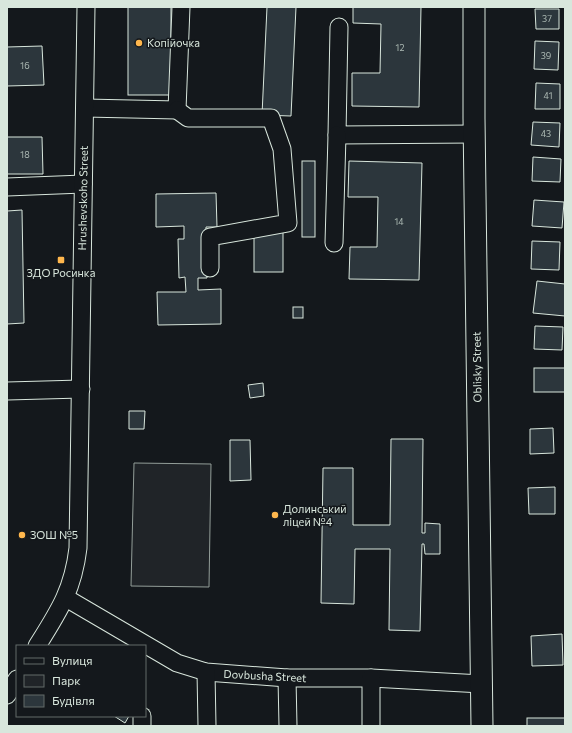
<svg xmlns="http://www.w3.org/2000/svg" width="572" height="733" viewBox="0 0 572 733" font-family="Commissioner,sans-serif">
<rect width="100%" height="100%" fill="#14181c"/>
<path fill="#202428" stroke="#939e99" d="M134 463 211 464 209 587 131 586Z"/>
<g fill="#2c363c" stroke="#d8e6dc">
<rect x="128" y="7" width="43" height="88"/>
<path d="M267 7H296L291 116 262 115Z"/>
<path d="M353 7H421L419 107 352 106V73H380L381 24 353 23Z"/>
<path d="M535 9H559V29H536Z"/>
<path d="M535 41 559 42 558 70 534 69Z"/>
<path d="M42 46 44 85 7 86V47Z"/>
<path d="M536 83 560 84V109H535Z"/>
<path d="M533 122 560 123 559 147 531 145Z"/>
<path d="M7 137H42L43 174H7Z"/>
<path d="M533 157 561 159 560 182 532 181Z"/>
<rect x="302" y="161" width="13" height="76"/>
<path d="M349 161 422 163 419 280 349 279 350 247H377L378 197H348Z"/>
<path d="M216 193 217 227H206L207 278H198V290L221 289V324L158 325 157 292H186L185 277 179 278 178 239H184V226L156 227V194Z"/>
<path d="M534 200 564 202 562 228 532 226Z"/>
<path d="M22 210 24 323 7 324V211Z"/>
<rect x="254" y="232" width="29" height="40"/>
<path d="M532 241 560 242 559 270 531 269Z"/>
<path d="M537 281 565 284V316L533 313Z"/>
<rect x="293" y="307" width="10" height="11"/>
<path d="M535 326 563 327 562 350 534 349Z"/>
<rect x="534" y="368" width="31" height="24"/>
<path d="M263 383 264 396 250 398 248 385Z"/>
<path d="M129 411H145L144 429H129Z"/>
<path d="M553 428 554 453 530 454V429Z"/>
<path d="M391 439H423L422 533H425V523L440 524V554H425L424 544H422L420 631 389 630 390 549H355L354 604 321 603 323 468H353V525H390Z"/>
<path d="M230 440H250L251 480 230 481Z"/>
<path d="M555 487V514H529L528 488Z"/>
<path d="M562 634 563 665 532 666 531 636Z"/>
<path d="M114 716H129L125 723Z"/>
<rect x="527" y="718" width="38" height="8"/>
</g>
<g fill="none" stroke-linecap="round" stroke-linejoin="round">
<defs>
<g id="minor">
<path d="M339 27 337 135 474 134"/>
<path d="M85 108 177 110 181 7"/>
<path d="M177 110 188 118H271L282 149 288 223 210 237V268"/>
<path d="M7 187 83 184"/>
<path d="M334 243 337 135"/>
<path d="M7 391 81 389"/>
<path d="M66 598 177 663 206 672 287 678H371L482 684"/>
<path d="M37 646C59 611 73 590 78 548L86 7"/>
<path d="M206 672 207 726"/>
<path d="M287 678 288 726"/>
<path d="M371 678V726"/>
<path d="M7 695 17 679"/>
<path d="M142 726V716"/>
</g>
<path id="major" d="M474 7V118L482 726"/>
</defs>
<use href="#minor" stroke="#d8e6dc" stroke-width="19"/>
<use href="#major" stroke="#d8e6dc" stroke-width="23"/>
<use href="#minor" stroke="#14181c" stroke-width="17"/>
<use href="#major" stroke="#14181c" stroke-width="21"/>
</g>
<g fill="#ffb74d" stroke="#14181c" stroke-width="1.5">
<circle cx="139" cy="43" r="4"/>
<rect x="57" y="256" width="8" height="8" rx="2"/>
<circle cx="275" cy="515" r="4"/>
<circle cx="22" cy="535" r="4"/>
</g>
<g text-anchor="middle" stroke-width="3" stroke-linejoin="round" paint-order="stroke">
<g font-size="9" fill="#adbab4">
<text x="547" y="22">37</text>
<text x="400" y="51">12</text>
<text x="546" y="59">39</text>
<text x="25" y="69">16</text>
<text x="548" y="99">41</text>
<text x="546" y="137">43</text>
<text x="25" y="158">18</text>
<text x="399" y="225">14</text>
</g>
<g font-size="11" fill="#d8e6dc" stroke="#14181c" text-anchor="start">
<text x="147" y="47">Копійочка</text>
<text x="61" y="277" text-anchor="middle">ЗДО Росинка</text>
<text x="283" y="513">Долинський<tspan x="283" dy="13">ліцей №4</tspan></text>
<text x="30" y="539">ЗОШ №5</text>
</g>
<g font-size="11" fill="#d8e6dc" stroke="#14181c">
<text transform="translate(83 198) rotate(-89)" y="4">Hrushevskoho Street</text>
<text transform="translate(477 367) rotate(-91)" y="4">Oblisky Street</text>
<text transform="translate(265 676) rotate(3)" y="4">Dovbusha Street</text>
</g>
</g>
<rect width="572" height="733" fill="none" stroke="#d8e6dc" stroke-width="16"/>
<rect x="16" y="645" width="130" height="72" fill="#14181c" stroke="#626a69"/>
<rect x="24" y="658" width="20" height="6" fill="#14181c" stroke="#626a69"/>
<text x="52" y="665" font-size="12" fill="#d8e6dc">Вулиця</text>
<rect x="24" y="675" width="20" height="12" fill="#202428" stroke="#626a69"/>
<text x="52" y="685" font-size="12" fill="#d8e6dc">Парк</text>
<rect x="24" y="695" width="20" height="12" fill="#2c363c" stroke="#626a69"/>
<text x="52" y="705" font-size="12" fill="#d8e6dc">Будівля</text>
</svg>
